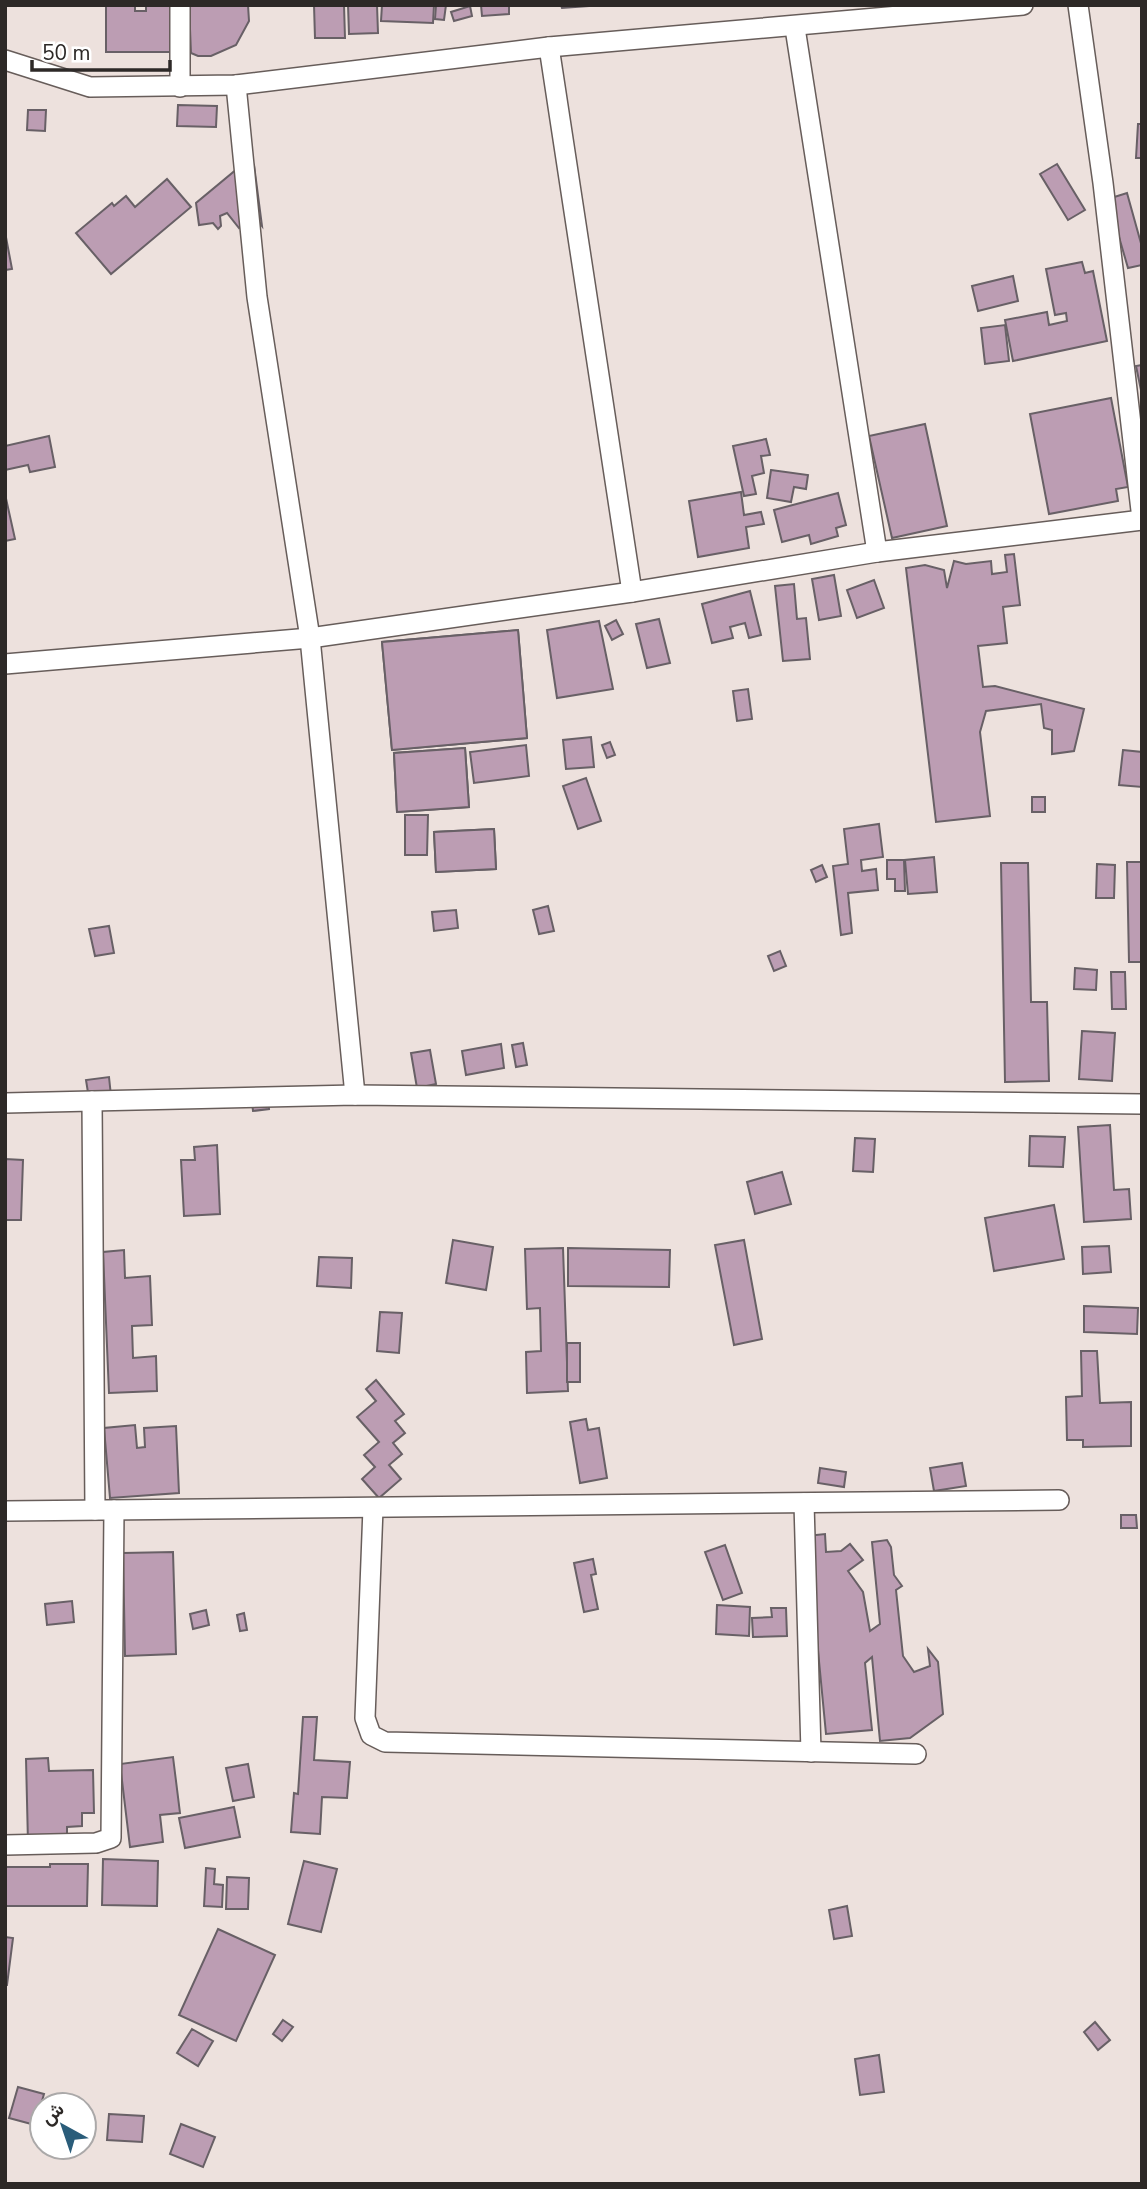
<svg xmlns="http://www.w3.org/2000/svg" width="1147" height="2189" viewBox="0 0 1147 2189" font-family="'Nunito Sans',Vazirmatn,sans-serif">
<rect width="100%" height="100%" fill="#ede1dd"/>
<g fill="#bc9db3" stroke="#686066" stroke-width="2">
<path d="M106 5H135V11H146V5H172V52H106Z"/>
<path d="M189 5H248L249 21 236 45 211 56H198L191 53Z"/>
<path d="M314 5H344L345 38H315Z"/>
<path d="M348 5H377L378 33 349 34Z"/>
<path d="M382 5H434L433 23 381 21Z"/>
<path d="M436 5H446L444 20 435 19Z"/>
<path d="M481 5H509V14L482 16Z"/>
<path d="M561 5H603L562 8Z"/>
<path d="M470 6 472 16 454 21 451 12Z"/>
<path d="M178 105 217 106 216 127 177 126Z"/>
<path d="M28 110H46L45 131 27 130Z"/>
<path d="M1138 124H1142V158H1136Z"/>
<path d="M249 159 254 165 262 226 254 216 239 228 227 213 220 216 221 226 218 229 213 223 199 225 196 203Z"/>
<path d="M1057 164 1085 210 1068 220 1040 174Z"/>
<path d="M167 179 191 207 111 274 76 233 112 203 114 206 126 196 135 207Z"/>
<path d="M1127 193 1142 247V265L1128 268 1108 199Z"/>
<path d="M5 232 12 269 5 270Z"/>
<path d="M1082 262 1085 273 1093 271 1107 341 1013 361 1005 320 1047 312 1049 325 1067 321 1066 313 1055 315 1046 269Z"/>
<path d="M1013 276 1018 301 978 311 972 286Z"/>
<path d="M1005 325 1009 361 985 364 981 328Z"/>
<path d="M1142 365V395L1136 366Z"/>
<path d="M1111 398 1128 487 1116 489 1118 501 1049 514 1030 414Z"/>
<path d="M925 424 947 526 892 538 869 436Z"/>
<path d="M49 436 55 467 30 472 28 465 5 470V446Z"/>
<path d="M766 439 770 455 761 456 764 473 752 476 756 494 744 496 733 446Z"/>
<path d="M771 470 808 475 806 489 794 487 791 502 767 498Z"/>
<path d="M741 492 744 515 761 512 764 524 746 527 749 548 698 557 689 501Z"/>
<path d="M838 493 846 525 836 528 838 536 811 544 809 535 782 542 774 510Z"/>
<path d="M5 494 15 539 5 541Z"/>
<path d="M1014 554 1020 605 1003 607 1007 643 978 646 983 687 995 686 1084 709 1074 751 1052 754V730L1044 728 1041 704 986 711 980 732 990 816 936 822 906 568 925 565 944 570 947 588 954 561 966 564 991 561 992 574 1007 572 1005 555Z"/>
<path d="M834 575 841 616 819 620 812 579Z"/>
<path d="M874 580 884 608 857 618 847 590Z"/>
<path d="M794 584 797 619 806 618 810 659 783 661 775 586Z"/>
<path d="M750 591 761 635 749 638 745 623 730 627 733 638 712 643 702 604Z"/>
<path d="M659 619 670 663 647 668 636 624Z"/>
<path d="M616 620 623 634 612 640 605 626Z"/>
<path d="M599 621 613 689 557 698 547 630Z"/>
<path d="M518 630 527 738 392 750 382 642Z"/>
<path d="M518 630 527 738 392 750 382 642Z"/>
<path d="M748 689 752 719 737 721 733 691Z"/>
<path d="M591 737 594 767 566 769 563 740Z"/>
<path d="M610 742 615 755 607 758 602 745Z"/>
<path d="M526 745 529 776 474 783 470 752Z"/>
<path d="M465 748 469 807 397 812 394 753Z"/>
<path d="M465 748 469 807 397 812 394 753Z"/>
<path d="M1123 750 1142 752V787L1119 785Z"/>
<path d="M586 778 601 821 578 829 563 786Z"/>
<rect x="1032" y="797" width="13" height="15"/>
<path d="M405 815H428L427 855H405Z"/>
<path d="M879 824 883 857 861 860 862 871 876 869 878 890 848 893 852 933 841 935 833 866 848 864 844 829Z"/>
<path d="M494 829 496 869 436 872 434 832Z"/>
<path d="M494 829 496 869 436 872 434 832Z"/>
<path d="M934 857 937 892 908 894 905 860Z"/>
<path d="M887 860H904L905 891H895V879H887Z"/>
<path d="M1127 862H1142V962H1129Z"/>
<path d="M1001 863H1028L1031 1002H1047L1049 1081 1005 1082Z"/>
<path d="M1097 864 1115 865 1114 898H1096Z"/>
<path d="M822 865 827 877 816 882 811 870Z"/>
<path d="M548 906 554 931 539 934 533 910Z"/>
<path d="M456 910 458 928 434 931 432 912Z"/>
<path d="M109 926 114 953 95 956 89 929Z"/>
<path d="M780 951 786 966 774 971 768 956Z"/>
<path d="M1075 968 1097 970 1096 990 1074 989Z"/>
<path d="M1111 972H1125L1126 1009H1112Z"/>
<path d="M1082 1031 1115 1033 1112 1081 1079 1079Z"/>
<path d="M523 1043 527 1065 516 1067 512 1045Z"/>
<path d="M501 1044 504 1068 466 1075 462 1051Z"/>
<path d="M430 1050 436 1084 417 1088 411 1053Z"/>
<path d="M109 1077 111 1096 89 1099 86 1080Z"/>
<path d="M268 1092 269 1109 253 1111 251 1094Z"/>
<path d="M1110 1125 1114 1190 1129 1189 1131 1219 1084 1222 1078 1127Z"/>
<path d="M1030 1136 1065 1137 1063 1167 1029 1166Z"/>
<path d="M855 1138 875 1139 873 1172 853 1171Z"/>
<path d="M217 1145 220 1214 184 1216 181 1160H195L194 1147Z"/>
<path d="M5 1159 23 1160 21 1220H5Z"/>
<path d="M782 1172 791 1204 755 1214 747 1182Z"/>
<path d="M1054 1205 1064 1259 994 1271 985 1218Z"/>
<path d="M453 1240 493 1247 486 1290 446 1283Z"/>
<path d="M744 1240 762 1339 734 1345 715 1245Z"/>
<path d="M1109 1246 1111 1272 1083 1274 1082 1247Z"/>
<path d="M563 1248 568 1391 527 1393 526 1352 541 1351 540 1308 527 1309 525 1249Z"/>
<path d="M568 1248 670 1250 669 1287 568 1286Z"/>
<path d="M124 1250 125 1278 150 1276 152 1325 132 1326 133 1358 156 1356 157 1391 109 1393 103 1252Z"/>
<path d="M319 1257 352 1258 351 1288 317 1286Z"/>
<path d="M1084 1306 1138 1308 1137 1334 1084 1332Z"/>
<path d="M380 1312 402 1313 399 1353 377 1351Z"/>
<rect x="567" y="1343" width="13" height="39"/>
<path d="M1081 1351H1097L1100 1403 1131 1402V1446L1083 1447V1440H1067L1066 1397 1082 1396Z"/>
<path d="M376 1380 404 1414 395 1421 405 1433 393 1443 402 1454 389 1465 401 1479 379 1498 362 1479 375 1467 364 1455 379 1442 357 1417 376 1401 366 1389Z"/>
<path d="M586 1419 588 1430 599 1428 607 1478 580 1483 570 1422Z"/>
<path d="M135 1425 137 1448 145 1447 144 1428 176 1426 179 1493 110 1498 104 1428Z"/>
<path d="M962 1463 966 1486 934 1491 930 1468Z"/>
<path d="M820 1468 846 1472 844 1487 818 1483Z"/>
<path d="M1121 1515H1136L1137 1528H1121Z"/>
<path d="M825 1534 826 1552 841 1551 850 1544 863 1560 848 1571 863 1592 870 1631 880 1624 872 1542 887 1540 891 1547 894 1575 902 1586 896 1590 903 1656 914 1672 930 1666 928 1649 938 1662 943 1714 910 1738 880 1741 872 1657 865 1663 872 1730 826 1734 807 1536Z"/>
<path d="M725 1545 742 1593 723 1600 705 1552Z"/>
<path d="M173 1552 176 1654 125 1656 123 1553Z"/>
<path d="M593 1559 596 1574 591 1575 598 1609 584 1612 574 1563Z"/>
<path d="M72 1601 74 1622 47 1625 45 1604Z"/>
<path d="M717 1605 750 1607 749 1636 716 1634Z"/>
<path d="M771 1608H786L787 1636 753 1637 752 1618 772 1617Z"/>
<path d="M206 1610 209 1625 193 1629 190 1614Z"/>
<path d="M244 1613 247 1630 240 1631 237 1615Z"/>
<path d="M303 1717H317L314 1760 350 1762 347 1798 322 1797 320 1834 291 1832 294 1793 298 1794Z"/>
<path d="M173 1757 180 1813 160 1815 163 1842 130 1847 120 1764Z"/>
<path d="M48 1758 49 1771 93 1770 94 1813H82V1826L67 1827V1842L28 1843 26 1759Z"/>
<path d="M248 1764 254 1797 233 1801 226 1768Z"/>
<path d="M234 1807 240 1837 185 1848 179 1818Z"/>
<path d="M103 1859 158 1861 157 1906 102 1905Z"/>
<path d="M304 1861 337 1869 321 1932 288 1924Z"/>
<path d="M50 1864H88L87 1906H5V1867H50Z"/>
<path d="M206 1868 215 1869 214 1884 223 1885 222 1907 204 1906Z"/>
<path d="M227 1877 249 1878 248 1909H226Z"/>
<path d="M847 1906 852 1936 834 1939 829 1910Z"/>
<path d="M218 1929 275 1955 236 2041 179 2015Z"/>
<path d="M5 1937 13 1938 7 1985H5Z"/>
<path d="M283 2020 293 2027 282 2041 273 2034Z"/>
<path d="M1095 2022 1110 2040 1098 2050 1084 2032Z"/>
<path d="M192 2029 213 2041 198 2066 177 2053Z"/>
<path d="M879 2055 884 2092 860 2095 855 2059Z"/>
<path d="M18 2087 44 2094 35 2125 9 2118Z"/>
<path d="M49 2098 63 2101 62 2105H47Z"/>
<path d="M109 2114 144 2116 142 2142 107 2140Z"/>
<path d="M181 2124 215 2137 203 2167 170 2154Z"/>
</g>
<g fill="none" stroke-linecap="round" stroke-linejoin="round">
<defs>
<g id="minor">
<path d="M180 5V87"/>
<path d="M1078 5 1103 183 1142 519"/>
<path d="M795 28 877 552"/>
<path d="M549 47 632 592"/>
<path d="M5 60 90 87 236 85 549 47 1023 5"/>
<path d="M236 85 257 297 310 638 355 1095"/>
<path d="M5 664 310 638 632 592 877 552 1142 520"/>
<path d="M92 1101 95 1510"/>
<path d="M5 1103 355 1095 1142 1104"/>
<path d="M804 1503 811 1752"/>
<path d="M373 1508 365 1718 371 1735 385 1742 916 1754"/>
<path d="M5 1511 1059 1500"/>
<path d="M5 1845 96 1843 111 1838 114 1510"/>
</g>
</defs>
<use href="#minor" stroke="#675d5a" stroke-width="22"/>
<use href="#minor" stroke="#fff" stroke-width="19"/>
</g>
<rect width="1147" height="2189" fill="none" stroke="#2d2927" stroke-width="14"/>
<g transform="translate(63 2126) rotate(320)"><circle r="33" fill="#ffffff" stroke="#aba9a9" stroke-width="2"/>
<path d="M0-5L12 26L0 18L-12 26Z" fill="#2a5d7a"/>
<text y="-10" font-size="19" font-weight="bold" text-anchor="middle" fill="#2d2927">ش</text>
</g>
<path d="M32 60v10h138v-10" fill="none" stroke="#2d2927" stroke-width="3.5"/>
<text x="42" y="60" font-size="21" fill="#2d2927" stroke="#ffffff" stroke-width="5" paint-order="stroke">50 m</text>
</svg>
